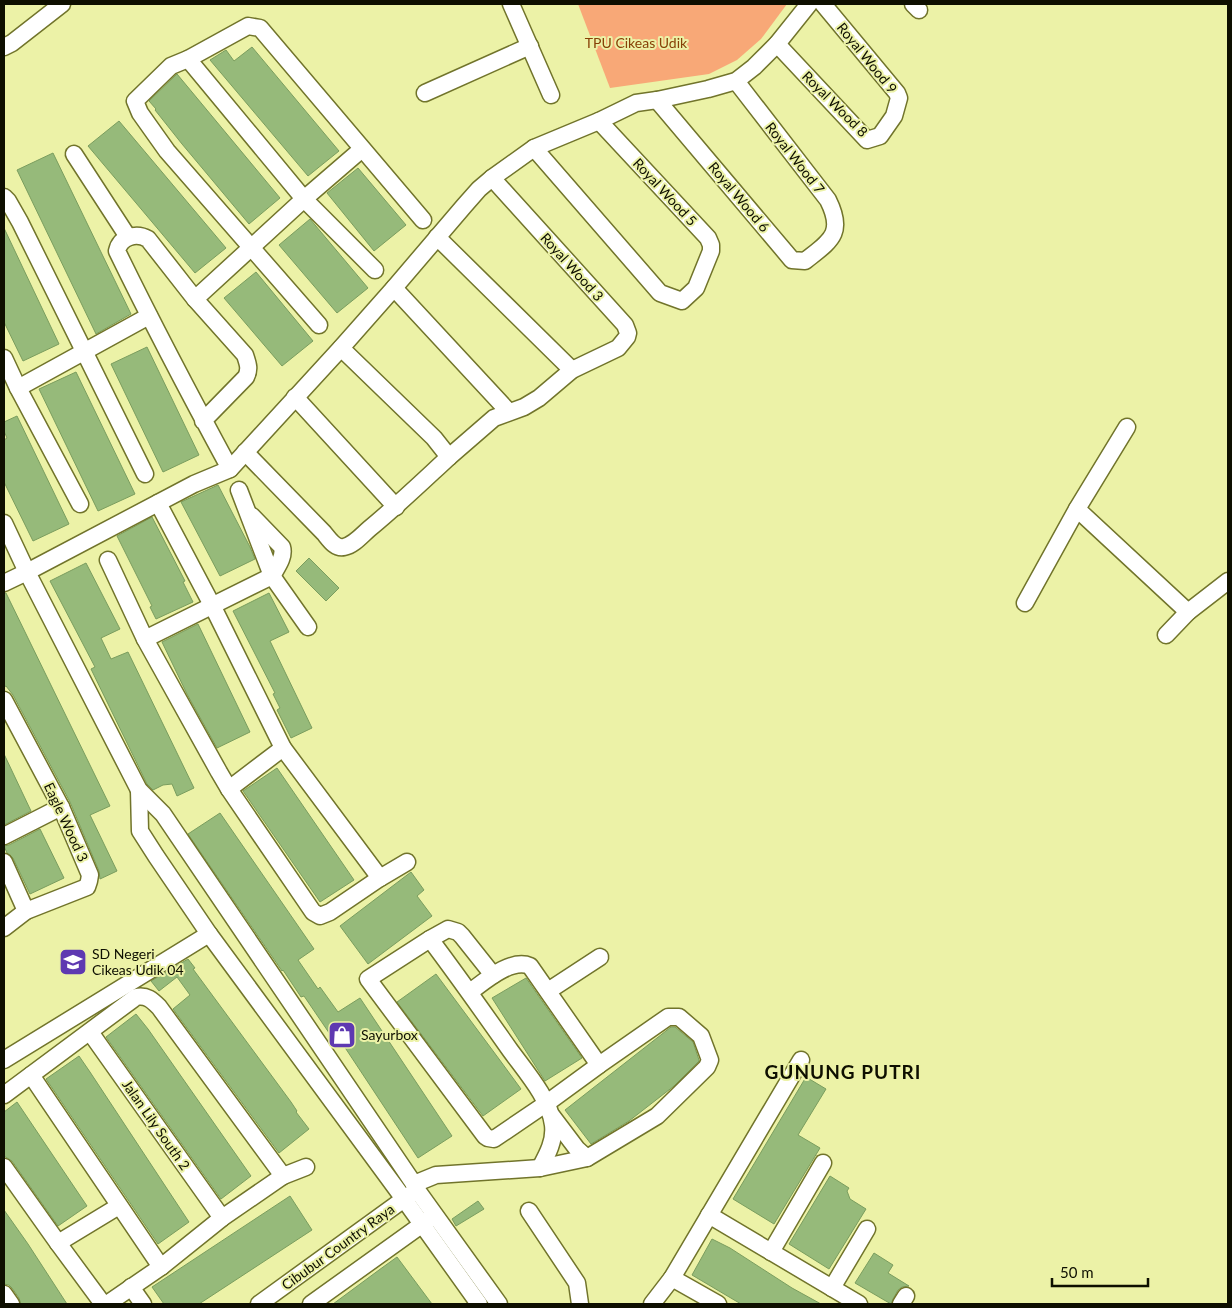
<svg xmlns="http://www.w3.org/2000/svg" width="1232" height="1308" viewBox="0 0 1232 1308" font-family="Lato,sans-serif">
<rect width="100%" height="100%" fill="#ecf2a7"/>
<path fill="#f8a877" d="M578 4H787L761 39 737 60 709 74 610 88Z"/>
<g fill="#96ba7a" stroke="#7a9d5e">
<path d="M252 47 339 151 308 176 210 60 226 50 234 61Z"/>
<path d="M177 74 280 198 249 224 182 144 155 110 156 109 149 101Z"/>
<path d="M119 121 226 248 195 273 88 146Z"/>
<path d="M53 153 131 314 96 334 17 170Z"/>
<path d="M358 168 406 225 374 251 327 193Z"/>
<path d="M310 219 368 288 337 313 279 245Z"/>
<path d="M4 228 59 344 23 361 4 322Z"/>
<path d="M256 272 313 341 282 366 224 298Z"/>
<path d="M147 347 199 455 163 472 111 364Z"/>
<path d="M76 372 135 494 98 511 39 389Z"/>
<path d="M17 416 69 524 33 541 4 482V440L7 438 4 431V422Z"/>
<path d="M218 485 250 547 255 559 220 576 181 502Z"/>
<path d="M152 517 185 581 183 582 193 602 156 619 150 607 152 606 117 536Z"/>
<path d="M309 558 339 588 326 601 296 571Z"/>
<path d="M86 563 120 629 101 638 111 659 128 652 194 788 177 796 172 784 163 785 153 790 147 784 91 669 95 667 50 581Z"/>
<path d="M4 593H6L110 806 90 815 117 871 100 879 99 871 70 802 13 695 6 686 4 687Z"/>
<path d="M269 593 289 632 270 641 312 728 291 738 277 710 280 708 273 694 275 693 233 611Z"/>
<path d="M198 624 250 732 217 748 187 694 162 642Z"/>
<path d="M4 754 31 811 4 825Z"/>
<path d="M277 768 354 880 320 902 243 791Z"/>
<path d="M220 813 314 949 298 960 318 989 320 987 338 1012 360 998 452 1136 418 1158 342 1043 338 1046 304 996 301 997 283 970 282 971 188 834Z"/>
<path d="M40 829 64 878 30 894 13 858 7 853 4 846 9 845Z"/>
<path d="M411 872 424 890 417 896 432 916 368 964 340 926Z"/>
<path d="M188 959 195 968 193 969 291 1102 297 1111 296 1112 309 1129 279 1153 173 1009 190 995 177 977 159 991 151 981Z"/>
<path d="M436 974 499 1059 521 1089 483 1116 397 1002Z"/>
<path d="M526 978 582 1058 545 1081 492 998Z"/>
<path d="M136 1014 148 1029 251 1176 221 1199 106 1037Z"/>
<path d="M671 1027H675L693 1042 699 1060V1061L674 1086 629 1121 591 1144 565 1110Z"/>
<path d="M79 1056 90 1072 189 1222 158 1244 46 1079Z"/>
<path d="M806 1077 826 1089 798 1135 820 1148 774 1224 733 1199Z"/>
<path d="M17 1102 87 1206 58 1226 12 1161 4 1156V1112Z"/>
<path d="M830 1176 849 1188 847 1191 850 1199 866 1209 829 1269 789 1244Z"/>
<path d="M290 1196 312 1230 199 1304H164L152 1287Z"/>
<path d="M478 1201 484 1209 456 1226 452 1219Z"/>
<path d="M4 1210 28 1244 67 1304H21L19 1298 12 1288 9 1285 4 1284Z"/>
<path d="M712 1239 730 1248 792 1288 821 1304H741L719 1291 692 1275Z"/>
<path d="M874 1253 893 1265 888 1273 909 1286 902 1287 898 1290 893 1299 891 1304 855 1283Z"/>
<path d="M397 1257 432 1304H333L379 1270Z"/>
</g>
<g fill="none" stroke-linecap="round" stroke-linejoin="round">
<defs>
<g id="minor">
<path d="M511 4 551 95"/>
<path d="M913 4 919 10"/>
<path d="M777 44 867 140 880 136 894 116 899 98 897 93 823 4"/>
<path d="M4 47 12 43 62 4"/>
<path d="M188 59 304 199 375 270"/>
<path d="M425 93 530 46"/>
<path d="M657 100 792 260 805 261C830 241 845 234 828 200L736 81"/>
<path d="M534 148 660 293 682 301 696 288 711 251V245L708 238 599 121"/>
<path d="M74 154 128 237"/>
<path d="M4 197 8 201 20 222 145 474"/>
<path d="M437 237 572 370"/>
<path d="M394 288 509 412"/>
<path d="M195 299 304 199 362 149"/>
<path d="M319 325 167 151 140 113 135 101 171 66 188 59 248 26 260 28 423 220"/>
<path d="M341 348 434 438 449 457 494 418 524 407 539 398 572 370 618 348 627 337 628 333 625 325 492 178"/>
<path d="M4 358 18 388 80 504"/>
<path d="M18 388 149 316"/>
<path d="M295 397 396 507"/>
<path d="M1127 427 1077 509 1188 612"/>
<path d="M245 452 324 533C329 539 335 549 344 547 354 545 362 535 369 529 397 506 423 481 449 457"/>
<path d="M230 469 341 348 394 288 464 206 479 189 492 178 534 148 599 121 636 103 657 100 708 89 736 81 754 67 777 44 809 4"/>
<path d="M239 490 272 576"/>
<path d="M158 503 212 605 283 748 380 878"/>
<path d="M252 516 282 547C285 557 277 567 272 576"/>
<path d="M4 523 27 572 139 790 163 814 414 1184 417 1190 499 1304"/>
<path d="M108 560 145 639 219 772 229 789 313 912 320 916 330 912 380 878 407 862"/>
<path d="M4 583 27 572 194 484 230 469C191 397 153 325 117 251 120 237 136 232 148 239L195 299 245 355C248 364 250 369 246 377L203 421"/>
<path d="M1025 603 1077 509"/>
<path d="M1166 635 1188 612 1228 581"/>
<path d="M145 639 272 576 308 627"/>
<path d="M4 700 61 807 90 875 89 881 87 887 26 911 4 928"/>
<path d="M229 789 283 748"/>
<path d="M139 790 140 831 156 856 209 934 404 1199 479 1304"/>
<path d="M4 836 61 807"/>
<path d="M4 862 26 911"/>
<path d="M430 939C457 975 484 1013 510 1050 526 1072 550 1099 553 1125 555 1141 547 1155 540 1168"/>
<path d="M548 991 600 957"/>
<path d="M470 992C485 981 511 958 530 966L599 1065"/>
<path d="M90 1032 222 1218"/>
<path d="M4 1060 209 934"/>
<path d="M31 1075 161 1267"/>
<path d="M4 1095 136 997C147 995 152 1000 159 1007L283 1176"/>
<path d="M552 1116 577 1149 587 1158"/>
<path d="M4 1167 58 1243 103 1304"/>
<path d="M414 1184 436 1175 540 1168 587 1158 657 1116 707 1067 710 1060 701 1036 679 1017H668L599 1065 547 1103 494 1139 488 1138 485 1136 368 979 430 939 448 929 458 932 462 936 493 975"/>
<path d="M529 1211 577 1283 580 1304"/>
<path d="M709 1215 859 1304"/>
<path d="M58 1243 119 1206"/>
<path d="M771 1252 823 1163"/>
<path d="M672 1278 718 1304"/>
<path d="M131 1287 143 1304"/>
<path d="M832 1288 867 1229"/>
<path d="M4 1294 11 1304"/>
<path d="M107 1304 161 1267 222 1218 283 1176 306 1167"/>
<path d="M259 1304 411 1194"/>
<path d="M311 1304 431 1218"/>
<path d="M652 1304 672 1278 801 1060"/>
<path d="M901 1304 906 1296"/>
</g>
</defs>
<use href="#minor" stroke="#71742b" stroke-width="19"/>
<use href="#minor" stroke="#fff" stroke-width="16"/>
</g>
<defs>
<symbol id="school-square" viewBox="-11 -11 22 22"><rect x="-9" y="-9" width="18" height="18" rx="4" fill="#5e39b1" stroke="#ecf2a7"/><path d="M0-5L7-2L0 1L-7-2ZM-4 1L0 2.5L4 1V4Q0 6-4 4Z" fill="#fff"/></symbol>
<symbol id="shop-square" viewBox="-11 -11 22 22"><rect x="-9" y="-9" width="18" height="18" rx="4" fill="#5e39b1" stroke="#ecf2a7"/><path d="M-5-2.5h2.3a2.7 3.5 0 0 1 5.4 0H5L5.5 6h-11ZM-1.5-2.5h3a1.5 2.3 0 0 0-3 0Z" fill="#fff"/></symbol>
</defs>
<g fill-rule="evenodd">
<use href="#school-square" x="57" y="946" width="32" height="32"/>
<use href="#shop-square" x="326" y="1019" width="32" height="32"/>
</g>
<g text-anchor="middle" stroke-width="4" stroke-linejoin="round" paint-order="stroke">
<g font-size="14" fill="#874107" stroke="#ecf2a7">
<text x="636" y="48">TPU Cikeas Udik</text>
</g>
<g font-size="14" fill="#0e0f00" stroke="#ecf2a7">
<text transform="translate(867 58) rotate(51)" y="5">Royal Wood 9</text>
<text transform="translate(835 104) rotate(45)" y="5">Royal Wood 8</text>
<text transform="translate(795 158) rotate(52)" y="5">Royal Wood 7</text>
<text transform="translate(665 192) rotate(47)" y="5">Royal Wood 5</text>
<text transform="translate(739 197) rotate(50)" y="5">Royal Wood 6</text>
<text transform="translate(572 267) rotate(48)" y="5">Royal Wood 3</text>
<text transform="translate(66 822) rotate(65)" y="5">Eagle Wood 3</text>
<text transform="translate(156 1125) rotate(55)" y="5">Jalan Lily South 2</text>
<text transform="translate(338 1247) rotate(-36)" y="5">Cibubur Country Raya</text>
</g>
<g font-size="14" fill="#0e0f00" stroke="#ecf2a7" text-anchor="start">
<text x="92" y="959">SD Negeri<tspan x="92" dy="16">Cikeas Udik 04</tspan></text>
<text x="361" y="1040">Sayurbox</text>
</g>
<g font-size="19" font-weight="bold" letter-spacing="1" fill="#0e0f00" stroke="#ecf2a7">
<text x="843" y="1079">GUNUNG PUTRI</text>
</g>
</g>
<rect width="1232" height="1308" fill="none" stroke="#0e0f00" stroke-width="10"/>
<path d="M1052 1278v8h96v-8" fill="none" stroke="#0e0f00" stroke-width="2.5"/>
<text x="1060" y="1278" font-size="15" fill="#0e0f00" stroke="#ecf2a7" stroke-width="4" paint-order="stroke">50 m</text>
</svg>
